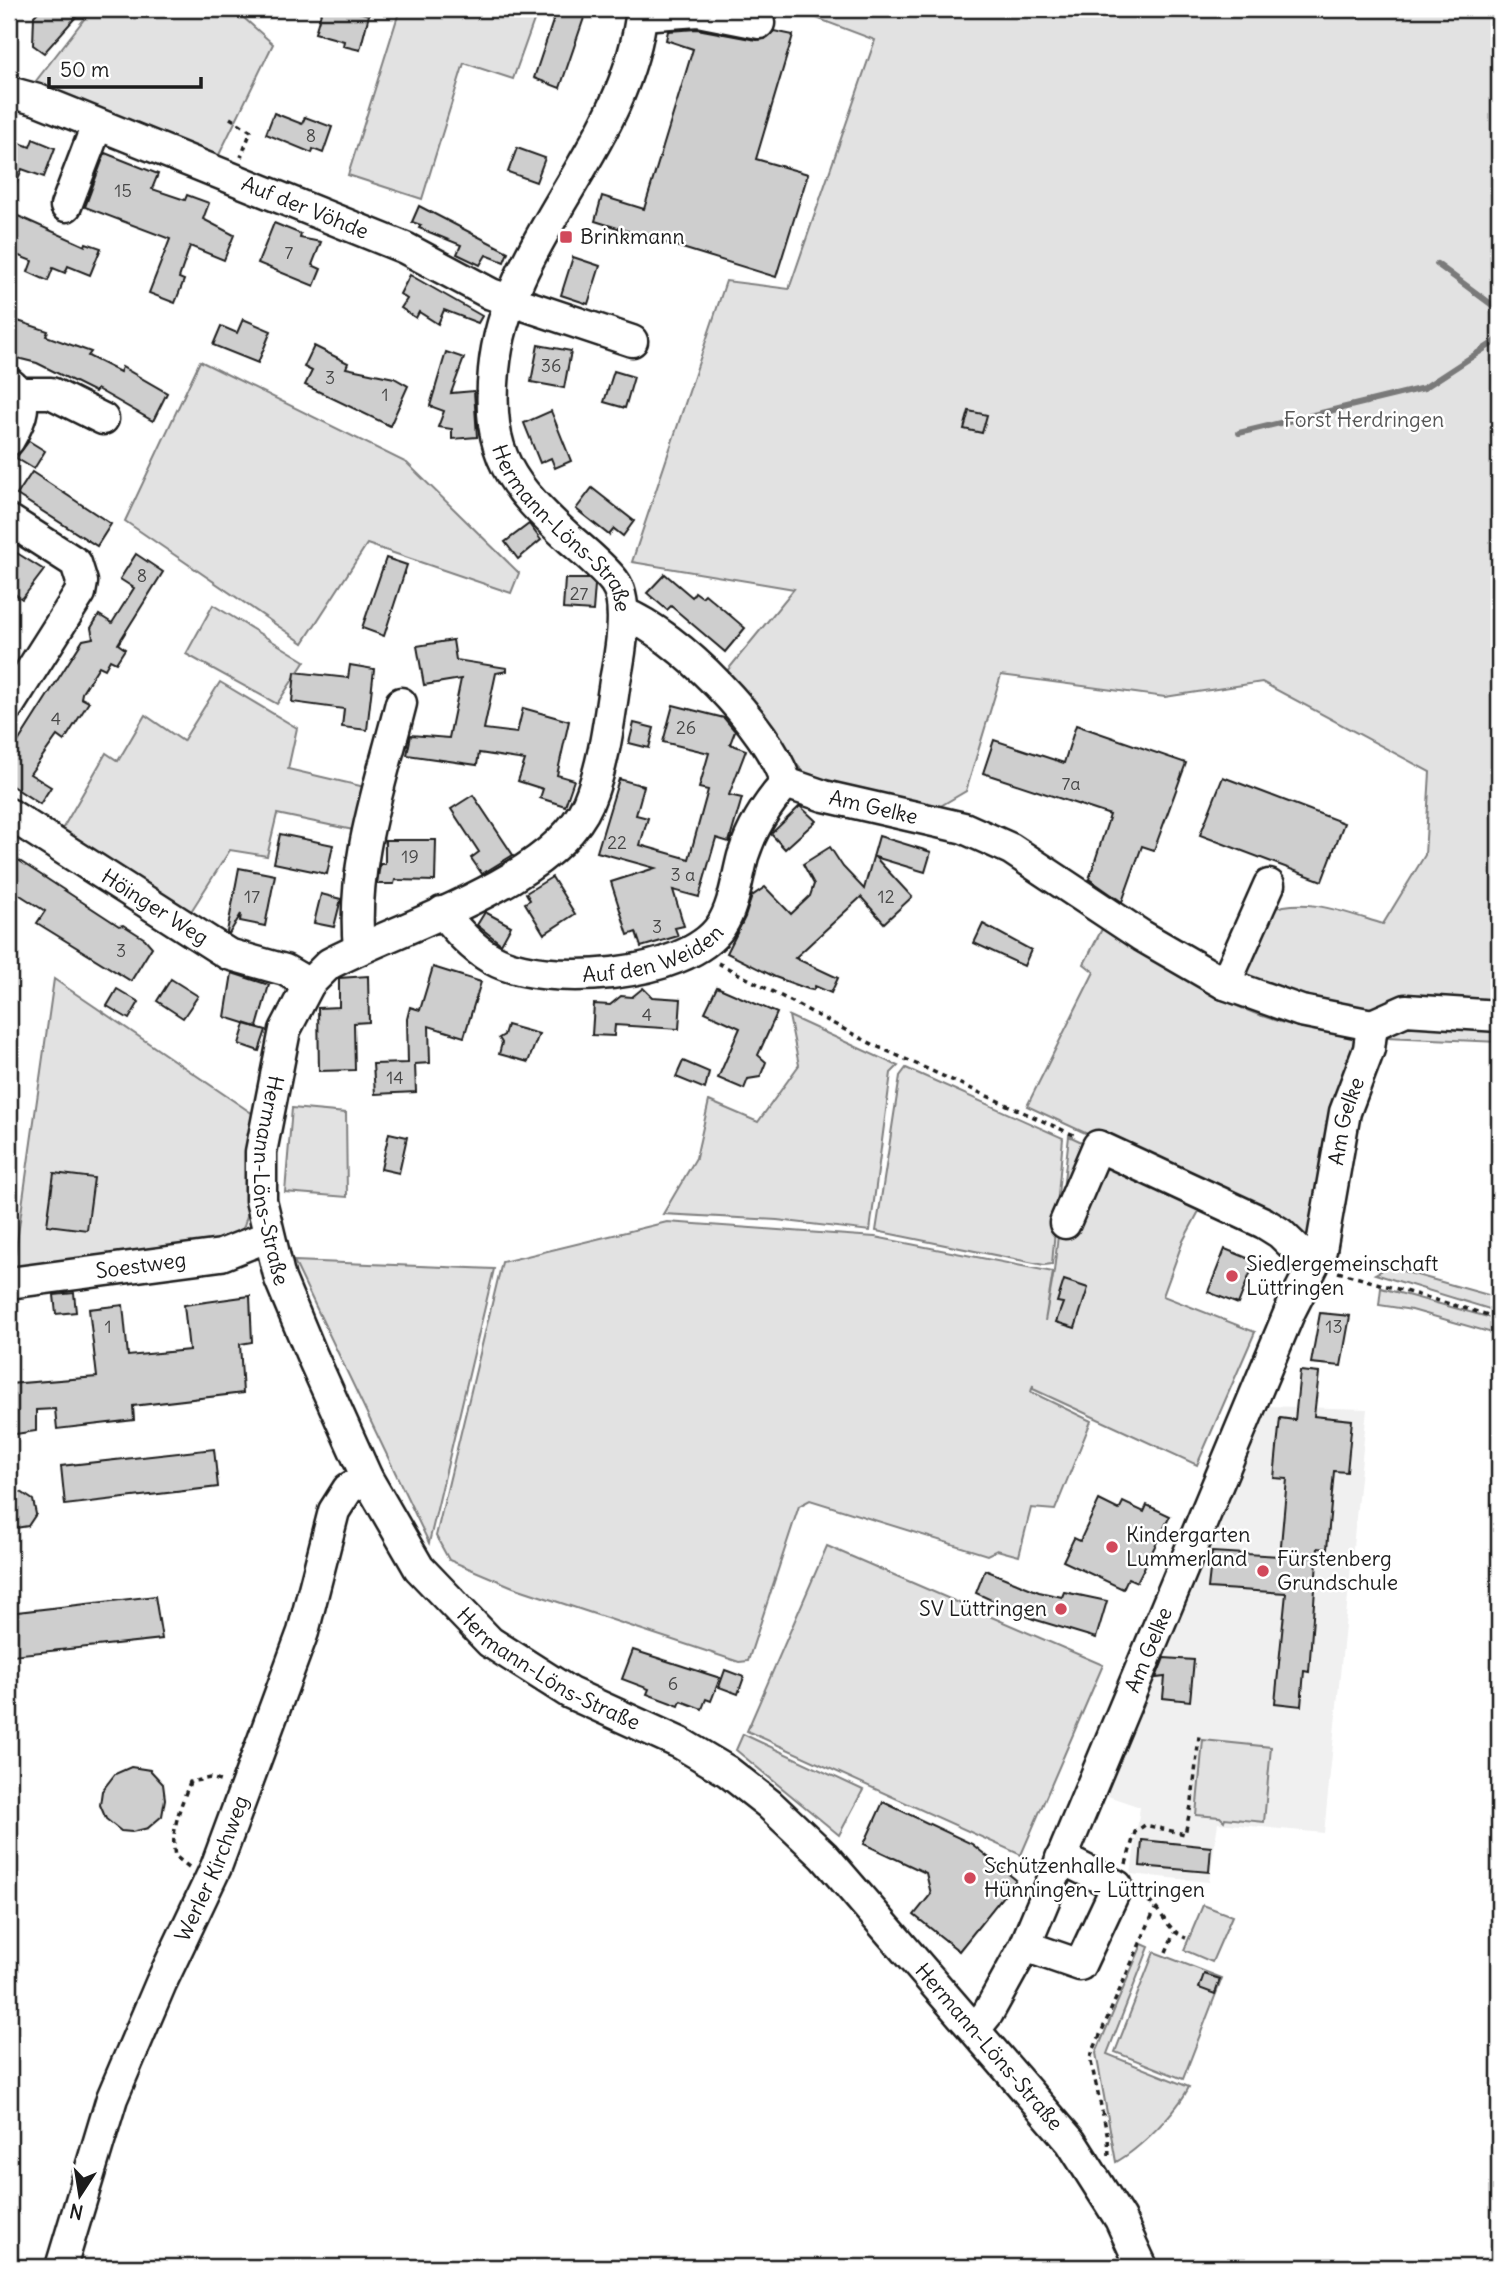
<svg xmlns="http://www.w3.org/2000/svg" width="1508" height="2276" viewBox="0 0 1508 2276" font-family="Delius,sans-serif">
<rect width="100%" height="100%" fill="#fff"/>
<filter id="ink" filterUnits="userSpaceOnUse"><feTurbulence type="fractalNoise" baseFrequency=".0143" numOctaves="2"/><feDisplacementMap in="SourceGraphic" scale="14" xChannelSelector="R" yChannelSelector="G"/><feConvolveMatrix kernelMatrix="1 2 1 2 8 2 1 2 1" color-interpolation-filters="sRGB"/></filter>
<g filter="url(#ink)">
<path fill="#f0f0f0" d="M1266 1406 1367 1409 1324 1833 1218 1823 1209 1882 1131 1874 1140 1807 1102 1794Z"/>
<g fill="#e2e2e2" stroke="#7f7f7f" stroke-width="2">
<path d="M92 9H234L273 44 217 159 32 86Z"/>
<path d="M400 9H538L513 79 464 63 422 199 348 175Z"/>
<path d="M813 9H1499V1011L1387 1008 1349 1011 1258 990 1245 967 1269 910C1307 896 1346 913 1383 924L1425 855 1430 772 1262 682 1165 697 1001 675 966 791 932 811 810 780 722 677 794 589 632 562 726 281 789 289 875 40 811 16Z"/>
<path d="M200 361 407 463 519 573 511 593 367 544 303 643 125 521Z"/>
<path d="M213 605 305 661 277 704 186 654Z"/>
<path d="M220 682 297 728 288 769 369 788 358 831 277 814 267 856 230 850 190 913 60 833 106 753 118 761 145 715 183 741Z"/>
<path d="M1102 929C1174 973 1247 1024 1333 1033L1335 1022 1363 1036 1312 1245 1273 1220 1027 1106 1094 972 1084 964Z"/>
<path d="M54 979 256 1116 250 1206 242 1232 222 1246 13 1270Z"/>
<path d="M789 1016 898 1066 891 1073 870 1231 777 1220 663 1214 696 1158 709 1101 758 1122 799 1065Z"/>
<path d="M1399 1019 1499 1023V1042L1386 1037 1378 1039Z"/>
<path d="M906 1068 1063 1138 1052 1264 1044 1265 876 1231 900 1076Z"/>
<path d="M292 1108 346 1113 347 1197 285 1192Z"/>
<path d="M1069 1136 1205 1200 1183 1241 1163 1296 1255 1332 1197 1465 1033 1389V1385L1031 1392 1091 1421 1055 1510 1031 1508 1019 1556 997 1550 987 1555 810 1500 799 1506 748 1661 739 1662 513 1587 449 1560 436 1536 502 1262 667 1222 875 1237 1053 1272 1045 1321 1054 1271Z"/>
<path d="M294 1261 494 1269 429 1543Z"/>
<path d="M1388 1267 1499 1298V1312L1375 1274Z"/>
<path d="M1381 1288 1499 1320V1335L1412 1310 1379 1305Z"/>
<path d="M827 1546 1103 1665 1021 1855 747 1731Z"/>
<path d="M743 1734 863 1790 839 1835 736 1750Z"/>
<path d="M1203 1740 1271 1747 1264 1822 1225 1818 1224 1821 1220 1817 1196 1815Z"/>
<path d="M1203 1905 1232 1916 1212 1962 1184 1950Z"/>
<path d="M1142 1944 1149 1947 1107 2054 1189 2087C1177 2111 1140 2149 1116 2162L1096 2053Z"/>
<path d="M1154 1952 1222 1978 1183 2079 1115 2052Z"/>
</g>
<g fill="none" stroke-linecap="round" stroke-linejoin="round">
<g stroke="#7a7a7a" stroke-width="6">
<path d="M1437 264 1499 310"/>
<path d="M1239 433 1424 388 1499 339"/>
</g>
</g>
<g fill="#cecece" stroke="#1c1c1c" stroke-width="2">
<path d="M41 9H83L44 53 33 45 34 16Z"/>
<path d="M322 9H347L369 15 360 50 343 46 344 41 315 33Z"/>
<path d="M557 9H587L560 88 534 78Z"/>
<path d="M697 29 756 40 765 39 774 31 793 35 756 159 808 174 776 277 595 221 602 196 644 209 693 49 666 40 668 31Z"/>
<path d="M274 113 302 124 305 117 332 127 323 153 313 149 312 153 266 134Z"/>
<path d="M9 139 30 147 33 139 55 148 44 177 22 169 10 200Z"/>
<path d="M517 148 545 158 536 182 508 172Z"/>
<path d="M105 153 158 174 152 189 185 200 187 195 209 203 203 219 234 235 224 260 190 246 179 278 184 280 175 303 149 293 170 239 85 207Z"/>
<path d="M419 206 508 252 504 262 486 255 480 265 457 254 461 245 419 228 421 225 412 222Z"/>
<path d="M9 212 85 246 86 243 101 248 90 275 68 266 65 273 53 268 48 281 28 272 32 261 9 252Z"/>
<path d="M274 223 301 234 300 238 321 242 312 265 321 269 314 286 258 263Z"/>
<path d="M573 257 600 266 588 304 561 295Z"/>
<path d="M410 275 482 316 478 323 444 310 438 324 419 312 416 318 401 308 407 299 400 294Z"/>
<path d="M243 319 271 331 258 363 213 345 221 326 237 333Z"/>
<path d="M18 321 48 331 46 336 91 352 88 356 120 372 122 367 167 393 153 421 97 389 95 392 37 363 9 356Z"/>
<path d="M538 345 571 351 564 388 531 382Z"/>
<path d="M314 346 348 363 346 368 394 378 408 386 390 426 305 385 312 371 304 367Z"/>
<path d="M446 352 464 358 451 393 474 391 477 437 452 439V429L438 427 444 411 430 406Z"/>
<path d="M614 371 634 377 625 408 604 402Z"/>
<path d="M551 411 571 461 555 468 551 458 540 463 524 423Z"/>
<path d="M969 411 987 415 982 433 964 429Z"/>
<path d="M29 441 45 451 34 469 16 458Z"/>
<path d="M32 472 111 524 97 546 17 495Z"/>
<path d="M592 488 634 521 623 536 614 529 609 535 576 509Z"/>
<path d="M529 524 541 540 518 559 505 542Z"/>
<path d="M9 548 44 570 22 599 9 590Z"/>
<path d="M136 554 163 572 118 644 125 649 116 663 110 660 105 669 99 666 82 693 81 698 89 702 64 741 57 736 30 774 51 787 40 804 9 784V756L83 640 93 638 91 628 99 615 112 623 134 588 120 579Z"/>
<path d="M386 558 407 565 384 636 362 628Z"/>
<path d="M665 574 692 597 695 592 702 597 705 594 745 628 725 652 671 606 667 610 647 593Z"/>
<path d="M565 579H589L595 585 593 611 563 609Z"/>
<path d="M453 640 456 660 507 668V671L496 673 484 729 517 733 523 708 569 721 557 775 574 780 565 806 540 798 543 789 518 781 525 760 479 753 477 765 407 755 411 735 449 738 461 679 424 685 417 646Z"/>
<path d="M350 665 374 669 367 730 342 727 344 709 292 702 295 672 348 678Z"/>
<path d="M673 705 724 718 735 731 730 744 746 750 729 795 742 798 729 842 716 838 699 897 673 890 684 926 675 928 678 936 641 947 636 932 628 935 611 882 655 868 597 852 619 779 644 786 636 815 648 818 640 845 689 859 708 790 699 788 709 753 663 742Z"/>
<path d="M634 723 654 728 649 748 629 743Z"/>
<path d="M1076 725 1186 763 1154 850 1142 846 1122 902 1089 879 1110 815 983 773 994 740 1064 763Z"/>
<path d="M1223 777 1344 823 1322 881 1200 835Z"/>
<path d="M473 795 513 855 482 874 471 858 479 852 451 809Z"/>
<path d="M800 806 816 821 785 849 771 834Z"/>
<path d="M280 834 333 845 327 874 274 863Z"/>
<path d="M879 836 931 852 925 872 875 857 912 897 884 923 861 897 795 958 838 978 831 993 815 986 813 990 808 989 775 977 727 953 745 917 752 896 765 887 791 914 810 896 814 884 803 864 830 847 843 867 864 889Z"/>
<path d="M385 840H436L435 881 395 880 394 884H377L380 864H385Z"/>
<path d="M9 854 119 926 123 925 145 939 152 947 131 981 37 923 45 911 9 888Z"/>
<path d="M239 868 275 875 265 926 240 921 241 914 229 934 227 932Z"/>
<path d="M552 877 575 914 544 934 525 903 530 900 526 893Z"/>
<path d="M321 894 341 899 334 927 314 923Z"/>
<path d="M485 912 511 926 501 944 477 925Z"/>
<path d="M983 924 1031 950 1024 966 974 943Z"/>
<path d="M433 967 481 982 464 1037 429 1026 430 1063 415 1064 416 1092 375 1094 373 1064 408 1063 407 1019 410 1007 420 1010Z"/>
<path d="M232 973 269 985 257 1027 225 1017Z"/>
<path d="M368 976 369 1022 354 1023 355 1070 319 1071 318 1008 339 1007V978Z"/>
<path d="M171 979 198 996 183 1018 157 1001Z"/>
<path d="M717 987 777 1013 758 1055 766 1062 760 1077 748 1079 744 1089 718 1078 740 1028 705 1012Z"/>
<path d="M643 988 652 997 681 999 679 1029 615 1025 614 1036 592 1035 594 1004 610 1005 621 996 632 997Z"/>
<path d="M117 989 139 1002 129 1019 107 1006Z"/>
<path d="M245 1024 266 1030 259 1051 239 1044Z"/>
<path d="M507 1025 539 1034 528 1062 499 1054 502 1043 499 1038 504 1035Z"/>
<path d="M683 1061 709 1072 705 1089 676 1077Z"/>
<path d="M389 1133 407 1137 399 1173 381 1169Z"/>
<path d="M54 1173 94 1178 87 1230 47 1225Z"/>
<path d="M1225 1249 1255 1261 1238 1304 1208 1292Z"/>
<path d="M1064 1280 1088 1288 1075 1328 1056 1322 1063 1303 1057 1302Z"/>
<path d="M74 1293 76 1312 56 1314 54 1295Z"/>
<path d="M250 1296 252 1342 240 1344 243 1393 133 1406 134 1420 57 1429 55 1409 36 1410V1431L9 1435V1384L97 1377 89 1309 123 1305 128 1356 189 1350 184 1305Z"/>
<path d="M1320 1313 1350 1316 1341 1366 1311 1363Z"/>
<path d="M1300 1371 1319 1373 1314 1416 1352 1420 1347 1472 1334 1471 1327 1549 1318 1548 1309 1672 1304 1671 1301 1706 1275 1703 1286 1593 1208 1588 1212 1552 1280 1556 1287 1479 1274 1478 1280 1418 1295 1420Z"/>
<path d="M214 1449 218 1487 65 1505 61 1466Z"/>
<path d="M9 1492H21L33 1500 36 1514 28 1526 9 1529Z"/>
<path d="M1099 1500 1119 1510 1123 1502 1144 1512 1147 1505 1170 1516 1137 1582 1128 1578 1123 1589 1063 1561 1074 1538 1080 1541Z"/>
<path d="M985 1570 1039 1592 1062 1597 1064 1592 1107 1601 1096 1638 1033 1619 976 1593Z"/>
<path d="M155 1596 162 1639 13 1655 9 1613Z"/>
<path d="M633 1650 720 1678 711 1701 706 1699 702 1709 681 1701 679 1706 647 1694 649 1689 622 1679Z"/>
<path d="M1164 1658 1194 1660 1190 1701 1163 1698 1165 1677 1156 1678Z"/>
<path d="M725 1670 744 1677 738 1694 719 1687Z"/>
<path d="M131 1767 150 1770 163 1784 165 1799 162 1816 148 1828 132 1832 121 1831 106 1819 100 1805 102 1791 115 1774Z"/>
<path d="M883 1802 972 1844 1016 1880 959 1951 914 1915 931 1894 926 1873 864 1844Z"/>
<path d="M1142 1840 1211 1847 1209 1872 1140 1866Z"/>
<path d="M1204 1974 1220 1979 1215 1994 1199 1988Z"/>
</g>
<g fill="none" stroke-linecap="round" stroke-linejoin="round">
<defs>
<g id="minor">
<path id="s1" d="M642 9C628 146 506 238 494 370 486 456 511 485 571 540 586 553 602 566 614 581 630 602 620 656 615 681 609 721 604 765 588 803 554 882 402 925 329 964L309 984 285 1030 261 1152V1200L280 1279 313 1358 367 1478 419 1568 490 1642 570 1693 680 1743 727 1771 769 1804 824 1856 1071 2142 1120 2219 1142 2267"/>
<path d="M641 15 698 11 759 23"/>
<path id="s2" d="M9 92 38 100 405 248 491 294 632 341"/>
<path d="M66 206 97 125"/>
<path d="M9 383C31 400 21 420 9 440"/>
<path d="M19 393H51L103 419"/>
<path d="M9 520 76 563 82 582 80 593 9 705"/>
<path d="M623 613C677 634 769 727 786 783"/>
<path id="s3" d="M786 783 824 796 964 828 1011 849 1142 936 1225 984 1301 1011 1372 1025"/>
<path id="s4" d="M9 814 228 954 285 970 309 984"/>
<path id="s5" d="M442 912C456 929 472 948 492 959 543 988 687 978 721 926 734 907 737 878 743 856 752 828 767 804 786 783"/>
<path d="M359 948C351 864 381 783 401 703"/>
<path d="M1225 984 1269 885"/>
<path d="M1372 1025 1406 1010 1499 1016"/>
<path d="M1065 1223 1098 1146 1264 1223 1280 1233 1313 1265"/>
<path id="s6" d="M9 1283 221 1255 269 1236"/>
<path d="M1025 1946 1080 1965 1117 1886 1061 1858"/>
<path id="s7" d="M975 2029 988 2013 1025 1946 1290 1311 1321 1250 1345 1112 1369 1049 1372 1025"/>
<path id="s8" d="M61 2267 112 2098 161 1983 216 1867 303 1632 334 1511 348 1489 367 1478"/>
</g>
</defs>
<use href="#minor" stroke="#1c1c1c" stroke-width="35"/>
<g stroke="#1c1c1c" stroke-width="3.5" stroke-dasharray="5 5" stroke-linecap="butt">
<path d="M230 118 251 131 241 157"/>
<path d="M718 963 874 1045 1076 1136"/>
<path d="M1338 1272 1499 1318"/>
<path d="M1126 1864 1135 1832 1145 1825 1185 1834 1192 1801 1199 1736"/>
<path d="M189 1867 175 1856C170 1831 181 1805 190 1782L210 1778 223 1782"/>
<path d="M1140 1896C1161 1905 1165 1930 1186 1938"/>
<path d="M1166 1952 1174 1933"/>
<path d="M1109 2155 1108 2137 1090 2058 1155 1909"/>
</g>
<use href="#minor" stroke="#fff" stroke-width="30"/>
</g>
</g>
<g fill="#d1495b" stroke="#fff" stroke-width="2.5">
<rect x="559" y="230" width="14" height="14" rx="3.5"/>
<circle cx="1232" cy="1276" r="7"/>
<circle cx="1112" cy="1547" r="7"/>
<circle cx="1263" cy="1571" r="7"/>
<circle cx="1061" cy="1609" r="7"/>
<circle cx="970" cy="1878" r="7"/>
</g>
<g text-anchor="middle" stroke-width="5" stroke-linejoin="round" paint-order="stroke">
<g font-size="18" fill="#484848">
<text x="311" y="142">8</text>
<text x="123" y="197">15</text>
<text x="289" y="259">7</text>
<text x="551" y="372">36</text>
<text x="330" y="384">3</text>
<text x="385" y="401">1</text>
<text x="142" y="582">8</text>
<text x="579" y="600">27</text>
<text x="56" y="725">4</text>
<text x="686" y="734">26</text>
<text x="1071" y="790">7a</text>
<text x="617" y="849">22</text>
<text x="410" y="863">19</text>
<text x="683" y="881">3 a</text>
<text x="252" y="903">17</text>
<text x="886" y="903">12</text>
<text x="657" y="933">3</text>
<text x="121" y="957">3</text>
<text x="647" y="1021">4</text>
<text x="395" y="1084">14</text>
<text x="108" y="1333">1</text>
<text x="1334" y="1333">13</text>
<text x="673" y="1690">6</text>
</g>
<g font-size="21" fill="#1c1c1c" stroke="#fff">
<text dy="7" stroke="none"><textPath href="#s2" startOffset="318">Auf der Vöhde</textPath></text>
<text dy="7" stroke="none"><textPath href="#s1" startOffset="576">Hermann-Löns-Straße</textPath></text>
<text dy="7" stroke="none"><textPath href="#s3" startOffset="91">Am Gelke</textPath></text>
<text dy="7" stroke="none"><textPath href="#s4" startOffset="173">Höinger Weg</textPath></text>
<text dy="7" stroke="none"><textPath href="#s5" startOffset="236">Auf den Weiden</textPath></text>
<text dy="7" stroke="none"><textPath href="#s7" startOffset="985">Am Gelke</textPath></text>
<text dy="7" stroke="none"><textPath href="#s1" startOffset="1421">Hermann-Löns-Straße</textPath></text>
<text dy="7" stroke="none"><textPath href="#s6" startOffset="133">Soestweg</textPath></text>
<text dy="7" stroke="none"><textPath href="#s7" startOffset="418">Am Gelke</textPath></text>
<text dy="7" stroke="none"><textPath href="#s1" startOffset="2009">Hermann-Löns-Straße</textPath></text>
<text dy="7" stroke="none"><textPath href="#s8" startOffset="427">Werler Kirchweg</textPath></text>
<text dy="7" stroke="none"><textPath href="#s1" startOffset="2597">Hermann-Löns-Straße</textPath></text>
</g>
<g font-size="21" fill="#1c1c1c" stroke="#fff" text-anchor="start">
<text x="580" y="244">Brinkmann</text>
<text x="1246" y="1271">Siedlergemeinschaft<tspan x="1246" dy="24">Lüttringen</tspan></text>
<text x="1126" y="1542">Kindergarten<tspan x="1126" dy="24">Lummerland</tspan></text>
<text x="1277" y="1566">Fürstenberg<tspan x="1277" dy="24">Grundschule</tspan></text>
<text x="1047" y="1616" text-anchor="end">SV Lüttringen</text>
<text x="984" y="1873">Schützenhalle<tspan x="984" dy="24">Hünningen - Lüttringen</tspan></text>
</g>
<g font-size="21" fill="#575757" stroke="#fff">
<text x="1364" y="427">Forst Herdringen</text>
</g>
</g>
<rect width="1508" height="2276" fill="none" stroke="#fff" stroke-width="35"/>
<rect x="18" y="18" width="1473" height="2241" fill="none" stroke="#1c1c1c" stroke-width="2.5" filter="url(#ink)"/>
<g transform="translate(80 2195) rotate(192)" stroke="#ffffff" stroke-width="5" paint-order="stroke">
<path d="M0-5L12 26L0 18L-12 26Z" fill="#1c1c1c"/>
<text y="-10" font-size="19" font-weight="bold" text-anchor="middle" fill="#1c1c1c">N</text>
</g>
<path d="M49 77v10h152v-10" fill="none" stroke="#1c1c1c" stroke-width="3.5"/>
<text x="60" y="77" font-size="21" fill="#1c1c1c" stroke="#ffffff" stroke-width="5" paint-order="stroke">50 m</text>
</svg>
